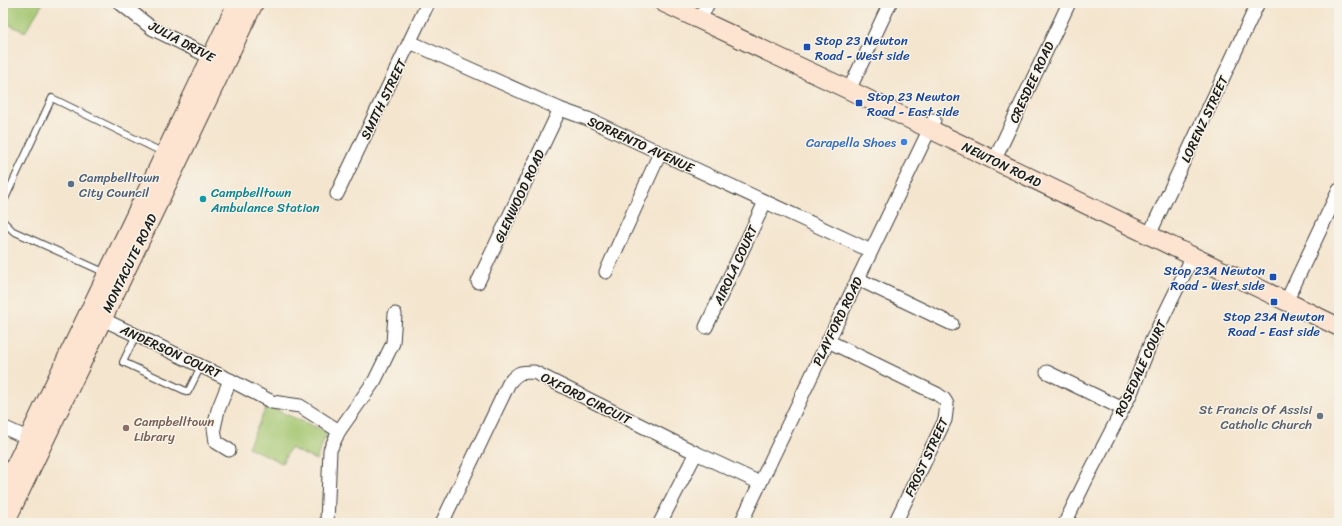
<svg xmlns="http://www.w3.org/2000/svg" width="1342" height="526" viewBox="0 0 1342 526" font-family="Sriracha,sans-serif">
<rect width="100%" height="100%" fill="#f7f3e8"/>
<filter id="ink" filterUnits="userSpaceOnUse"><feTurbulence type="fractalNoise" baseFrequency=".025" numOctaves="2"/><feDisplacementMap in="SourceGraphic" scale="8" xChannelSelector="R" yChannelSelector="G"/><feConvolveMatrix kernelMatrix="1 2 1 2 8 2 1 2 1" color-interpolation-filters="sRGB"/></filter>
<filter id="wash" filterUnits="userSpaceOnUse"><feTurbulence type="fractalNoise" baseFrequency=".012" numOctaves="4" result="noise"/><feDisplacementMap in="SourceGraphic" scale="16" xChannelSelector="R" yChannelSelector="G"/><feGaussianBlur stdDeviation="0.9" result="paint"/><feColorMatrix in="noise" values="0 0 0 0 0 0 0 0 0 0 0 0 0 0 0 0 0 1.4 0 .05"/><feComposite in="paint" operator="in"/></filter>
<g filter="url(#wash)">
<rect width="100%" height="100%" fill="#f4e5ce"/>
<g fill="#a3c66f" stroke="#607146">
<path d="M3 3H43L25 32 3 22Z"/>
<path d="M267 406 327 432 316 460 290 448 282 463 248 447Z"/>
</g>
</g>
<g filter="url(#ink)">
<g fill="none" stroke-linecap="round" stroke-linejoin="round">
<defs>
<g id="service">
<path d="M3 203 52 98 164 153"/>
<path d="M3 221 13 231 106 273"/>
<path d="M136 335 123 362 188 392 201 366"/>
</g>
<g id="minor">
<path d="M120 3 153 29 218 61"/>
<path d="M700 20 708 3"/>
<path d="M410 42 560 109 588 119 871 251"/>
<path d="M849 90 890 3"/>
<path d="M994 161 1069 3"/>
<path d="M337 194 428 3"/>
<path d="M1149 235 1258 3"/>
<path d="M606 272 660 153"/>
<path d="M858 279 952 324"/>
<path d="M478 282 560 109"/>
<path d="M1286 302 1339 190"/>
<path d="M96 316 230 380 272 402 300 406 339 431"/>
<path d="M706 327 765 202"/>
<path d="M828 341 937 394 944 399 947 404 945 420 895 523"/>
<path d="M1047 372 1123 409"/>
<path d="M3 427 36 442"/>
<path d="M229 450 216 442 214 428 218 410 230 380"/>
<path d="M327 523 330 450 339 431 375 380 393 343 395 314"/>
<path d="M442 523 509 383C518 372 520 372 534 372L696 453 760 483"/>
<path d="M660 523 696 453"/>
<path d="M741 523 934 120"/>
<path d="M1065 523 1088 476 1131 393 1151 342 1193 256"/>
</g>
<g id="secondary">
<path d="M664 3 849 90 1339 327"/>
<path d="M3 491 237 3"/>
<path d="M5 523 254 3"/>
</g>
</defs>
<use href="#service" stroke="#3c3a37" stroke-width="8"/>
<use href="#minor" stroke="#3c3a37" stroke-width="15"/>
<use href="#secondary" stroke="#3c3a37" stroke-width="20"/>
<use href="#service" stroke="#fff" stroke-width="6"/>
<use href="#minor" stroke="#fff" stroke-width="13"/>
<use href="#secondary" stroke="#fde4d1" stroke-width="18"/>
</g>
</g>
<g fill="#1a4fb4" stroke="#f7f3e8" stroke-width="1.5">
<rect x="803" y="43" width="8" height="8" rx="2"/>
<rect x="855" y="99" width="8" height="8" rx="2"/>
<rect x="1269" y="273" width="8" height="8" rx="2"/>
<rect x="1270" y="298" width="8" height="8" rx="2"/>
</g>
<circle fill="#3f7fe0" stroke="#f7f3e8" stroke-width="1.5" cx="904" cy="142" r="4"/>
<circle fill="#5c6f8a" stroke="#f7f3e8" stroke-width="1.5" cx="71" cy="184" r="4"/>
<circle fill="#0f9aa8" stroke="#f7f3e8" stroke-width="1.5" cx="203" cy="199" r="4"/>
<circle fill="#6b7280" stroke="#f7f3e8" stroke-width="1.5" cx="1320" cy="416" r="4"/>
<circle fill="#8d6e63" stroke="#f7f3e8" stroke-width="1.5" cx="126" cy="428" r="4"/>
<g text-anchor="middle" stroke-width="3" stroke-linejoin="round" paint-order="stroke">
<g font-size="13" fill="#164399" stroke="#f7f3e8" text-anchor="start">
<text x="815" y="45">Stop 23 Newton<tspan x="815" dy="15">Road - West side</tspan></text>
<text x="867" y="101">Stop 23 Newton<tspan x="867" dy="15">Road - East side</tspan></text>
<text x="1265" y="275" text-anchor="end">Stop 23A Newton<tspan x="1265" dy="15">Road - West side</tspan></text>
<text x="1274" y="321" text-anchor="middle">Stop 23A Newton<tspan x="1274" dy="15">Road - East side</tspan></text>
</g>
<g font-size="13" fill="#1c1c1c" stroke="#f7f3e8">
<text transform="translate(182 41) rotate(28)" y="5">JULIA DRIVE</text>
<text transform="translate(1031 82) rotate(-65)" y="5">CRESDEE ROAD</text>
<text transform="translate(383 99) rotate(-64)" y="5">SMITH STREET</text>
<text transform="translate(1204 119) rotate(-65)" y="5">LORENZ STREET</text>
<text transform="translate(641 144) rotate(25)" y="5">SORRENTO AVENUE</text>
<text transform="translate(1002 164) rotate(26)" y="5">NEWTON ROAD</text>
<text transform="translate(519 196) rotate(-65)" y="5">GLENWOOD ROAD</text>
<text transform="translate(129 263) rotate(-64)" y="5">MONTACUTE ROAD</text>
<text transform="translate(735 265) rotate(-65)" y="5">AIROLA COURT</text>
<text transform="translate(837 321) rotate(-64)" y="5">PLAYFORD ROAD</text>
<text transform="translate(171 351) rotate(25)" y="5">ANDERSON COURT</text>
<text transform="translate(1140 368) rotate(-65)" y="5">ROSEDALE COURT</text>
<text transform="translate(586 398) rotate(27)" y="5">OXFORD CIRCUIT</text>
<text transform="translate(926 457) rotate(-65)" y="5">FROST STREET</text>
</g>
<g font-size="13" fill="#366cbe" stroke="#f7f3e8" text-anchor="end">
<text x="896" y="147">Carapella Shoes</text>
</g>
<g font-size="13" fill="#4e5e75" stroke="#f7f3e8" text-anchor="start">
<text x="79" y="182">Campbelltown<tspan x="79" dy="15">City Council</tspan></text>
</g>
<g font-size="13" fill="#0d838f" stroke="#f7f3e8" text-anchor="start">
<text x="211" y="197">Campbelltown<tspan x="211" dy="15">Ambulance Station</tspan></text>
</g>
<g font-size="13" fill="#5b616d" stroke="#f7f3e8" text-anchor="end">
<text x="1312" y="414">St Francis Of Assisi<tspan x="1312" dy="15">Catholic Church</tspan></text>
</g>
<g font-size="13" fill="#785e54" stroke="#f7f3e8" text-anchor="start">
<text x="134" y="426">Campbelltown<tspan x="134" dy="15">Library</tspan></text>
</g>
</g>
<rect width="1342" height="526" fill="none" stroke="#f7f3e8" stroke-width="16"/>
</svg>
